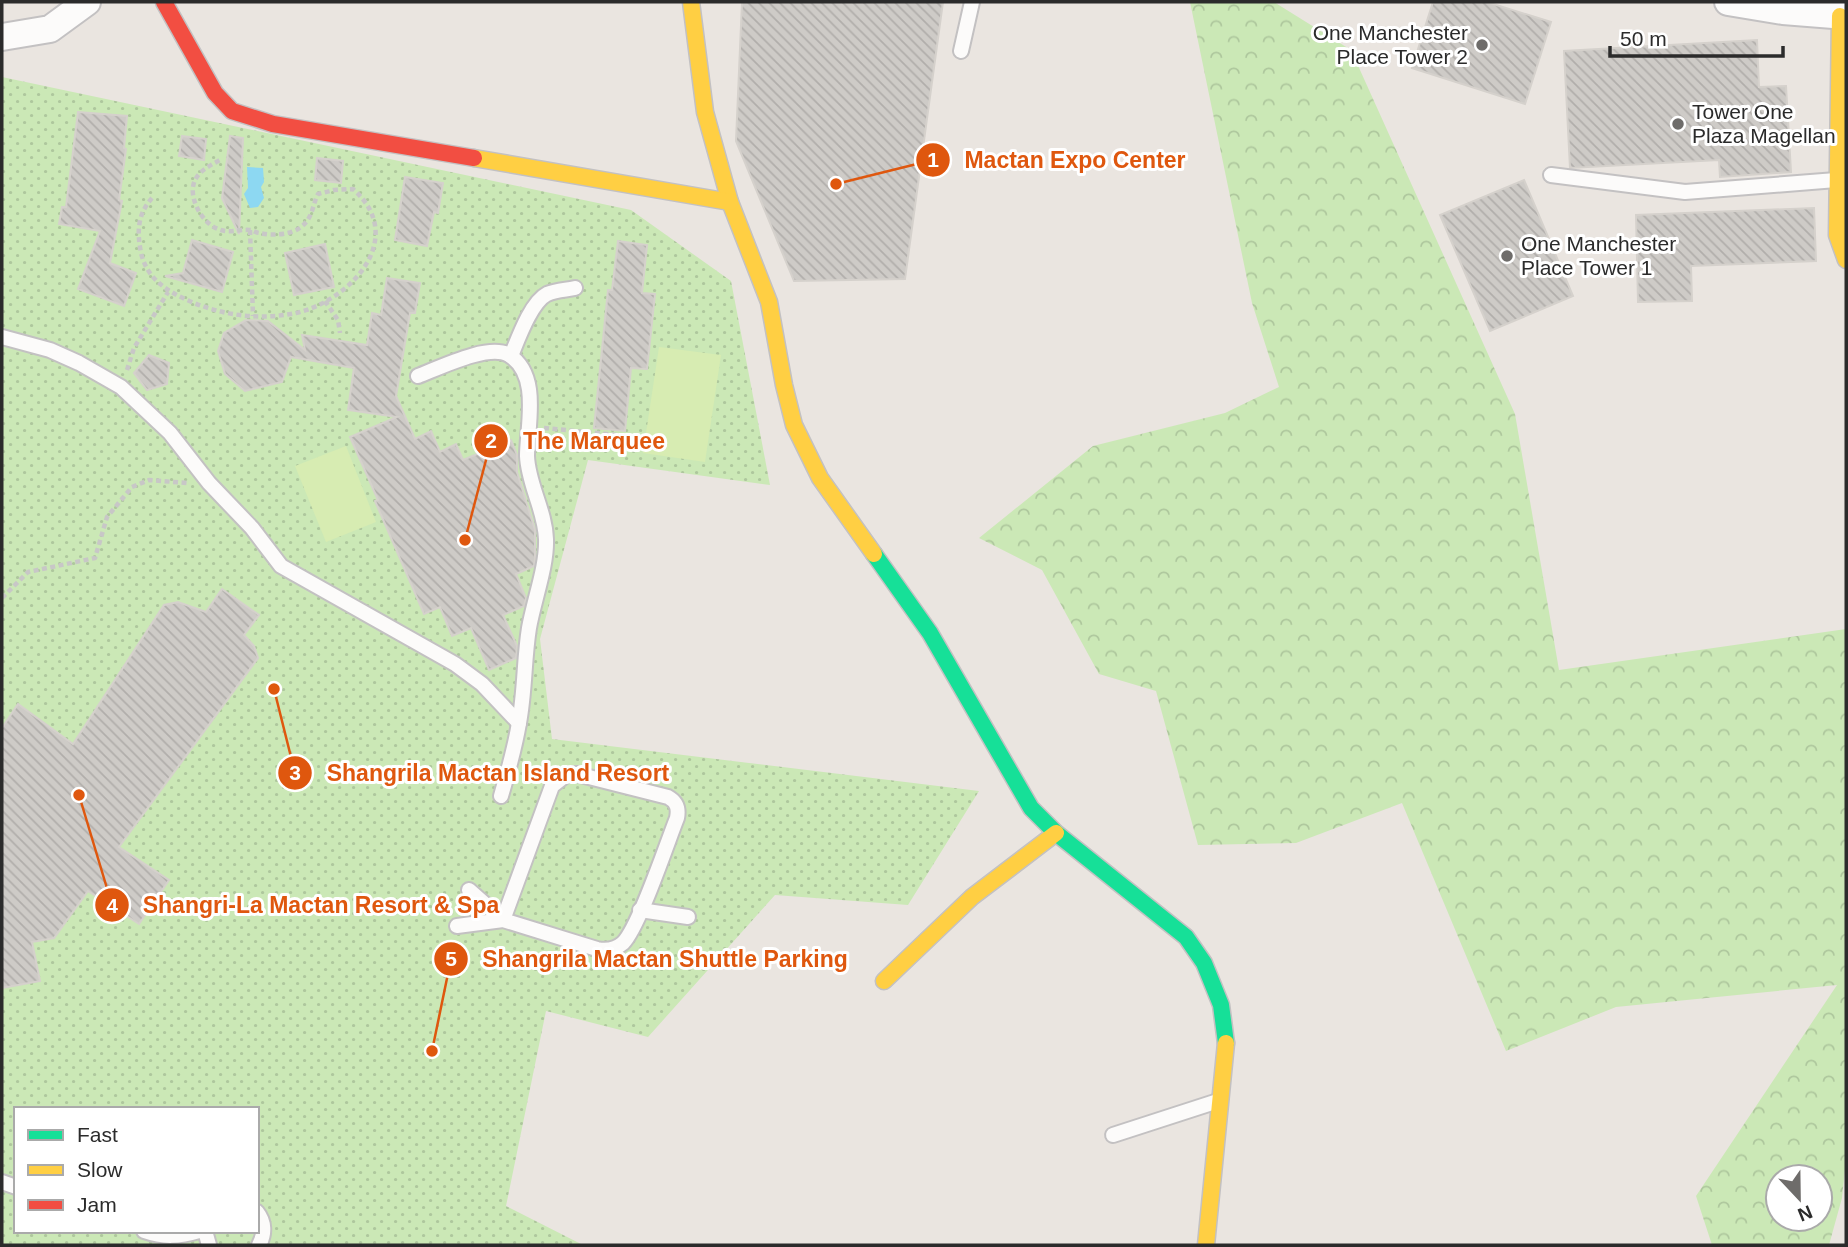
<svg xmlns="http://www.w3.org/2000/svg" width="1848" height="1247" viewBox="0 0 1848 1247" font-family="Arial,sans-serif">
<defs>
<pattern id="forest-crowns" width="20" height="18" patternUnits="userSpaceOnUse" patternTransform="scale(1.75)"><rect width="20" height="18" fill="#cbe8b6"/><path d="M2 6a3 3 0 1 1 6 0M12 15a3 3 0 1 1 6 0" fill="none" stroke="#aec79d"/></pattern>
<pattern id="park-dots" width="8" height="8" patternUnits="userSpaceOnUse" patternTransform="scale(1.75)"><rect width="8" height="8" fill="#cbe8b6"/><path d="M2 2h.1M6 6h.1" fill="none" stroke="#aec79d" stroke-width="1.8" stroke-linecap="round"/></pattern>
<pattern id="building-back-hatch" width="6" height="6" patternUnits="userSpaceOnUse" patternTransform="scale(1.75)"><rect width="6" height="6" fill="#cecbc7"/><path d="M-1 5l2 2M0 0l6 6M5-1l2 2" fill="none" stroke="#b1aeab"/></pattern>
</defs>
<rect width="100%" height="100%" fill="#eae5e0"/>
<path fill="url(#forest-crowns)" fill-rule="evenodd" d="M1190 2H1274L1351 50 1515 414 1559 670 1846 629V1160L1842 1198 1829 1245H1712L1696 1196 1837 985 1616 1007 1506 1051 1402 803 1296 843 1198 845 1156 691 1099 674 1042 570 979 538 1093 446 1225 413 1279 387 1252 303ZM1778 1177H1820V1219H1778Z"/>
<path fill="url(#park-dots)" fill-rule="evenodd" d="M2 77 631 210 731 281 770 485 588 460 540 639 552 739 979 791 908 905 775 895 648 1037 546 1011 506 1206 583 1245H2ZM16 1109H257V1231H16Z"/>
<g fill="#d7ecb2">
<path d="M659 347 721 355 705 462 643 453Z"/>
<path d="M346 446 376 522 326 542 295 466Z"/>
</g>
<path fill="#8dd8f2" d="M247 167 263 168 264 182 261 187 264 198 258 207 250 208 244 194 248 188Z"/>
<g fill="url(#building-back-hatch)" stroke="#d5d1cc" stroke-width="2">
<path d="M742 2H943L905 279 794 281 736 141Z"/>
<path d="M1433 2H1487L1551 22 1525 104 1412 68Z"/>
<path d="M1757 40 1759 87 1786 86 1791 172 1720 177 1719 160 1570 168 1564 51Z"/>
<path d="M78 112 127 116 124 148 126 149 119 200 122 201 110 263 136 273 124 306 78 289 100 231 59 224 62 207H66Z"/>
<path d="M182 136 206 139 204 160 179 156Z"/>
<path d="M230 136 243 138 239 234 222 198Z"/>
<path d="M317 158 343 161 341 183 315 180Z"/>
<path d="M405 177 443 183 438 213 434 212 427 246 395 240Z"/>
<path d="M1524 180 1573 296 1490 331 1440 215Z"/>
<path d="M1814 208 1816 261 1691 266 1692 301 1638 302 1636 215Z"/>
<path d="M192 240 233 252 222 292 165 276 183 273Z"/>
<path d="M618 241 647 245 642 293 655 294 647 369 631 368 625 431 594 428 608 290H612Z"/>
<path d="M325 244 334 287 294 295 285 253Z"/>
<path d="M387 278 420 283 415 313H410L396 396 415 439 431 431 440 452 456 444 463 460 511 440 517 455V472L535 530V559L534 566 516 574 526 598 524 606 503 615 517 646 516 658 489 670 471 628 452 636 440 607 424 614 375 501 378 500 350 437 397 417 348 410 354 368 291 357 282 382 245 391 225 374 218 351 224 333 246 320 268 321 305 350 302 335 367 345 372 313 381 315Z"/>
<path d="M149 355 169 363 167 384 147 390 134 373Z"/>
<path d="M222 589 259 615 244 635 254 646 258 658 119 847 169 880 139 924 88 891 54 938 32 942 40 981 2 988V728L18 704 73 744 164 605 178 602 206 612Z"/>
</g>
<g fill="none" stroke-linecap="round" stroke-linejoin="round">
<defs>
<g id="lane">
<path d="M961 51 972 2"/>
<path d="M1551 175 1685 192 1836 180"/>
<path d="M2 337 50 350 79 363 121 387 170 433 209 483 252 528 281 566 455 664 482 684 519 723"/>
<path d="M511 356C518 339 531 302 547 294 556 290 566 290 575 288"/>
<path d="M418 376C439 368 489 343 509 355 541 375 527 426 527 456 528 484 545 510 546 539 547 566 534 600 529 628 524 659 525 691 519 723 515 747 508 772 501 796"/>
<path d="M469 890 503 920"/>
<path d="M640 910 688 917"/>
<path d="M457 926 503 920 597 949C607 951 615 950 623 943 639 927 667 843 677 818 679 808 677 802 668 797L577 774 566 775 552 786 503 920"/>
<path d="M1113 1135 1218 1101"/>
<path d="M2 1182 16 1187"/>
<path d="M257 1212C265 1222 265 1234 259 1245"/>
<path d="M144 1231C164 1238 179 1237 199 1231"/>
<path d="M205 1231 209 1245"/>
</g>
<g id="street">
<path d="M1728 2 1783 11 1846 16"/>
<path d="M2 37 50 29 87 2"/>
</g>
<path id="fast" d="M874 554 930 633 1031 808 1056 833 1186 937 1204 963 1221 1005 1226 1043"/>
<g id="slow">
<path d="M691 2 705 112 730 202 769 302 784 385 794 425 820 478 874 554"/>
<path d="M1840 16 1837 235 1846 260"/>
<path d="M474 158 730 202"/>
<path d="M884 981 972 897 1056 833"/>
<path d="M1206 1245 1226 1043"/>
</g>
<path id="jam" d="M164 2 215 93 232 111 273 124 474 158"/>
</defs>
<use href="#lane" stroke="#c3c1c2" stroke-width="18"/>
<use href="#street" stroke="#c3c1c2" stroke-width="30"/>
<use href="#fast" stroke="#c3c1c2" stroke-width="19"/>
<use href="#slow" stroke="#c3c1c2" stroke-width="19"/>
<use href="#jam" stroke="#c3c1c2" stroke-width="19"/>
<g stroke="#c8c7c7" stroke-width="4.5" stroke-dasharray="5 3.5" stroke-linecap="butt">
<path d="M152 198C137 215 137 232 141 253 147 278 165 290 187 300 221 315 255 320 291 314 348 304 410 239 353 189L334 190 318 194C312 206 313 218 301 227 291 235 272 236 260 233 256 233 253 230 250 230 239 229 229 234 218 229 202 223 187 197 195 180 200 170 211 165 220 160"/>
<path d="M250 230 253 316"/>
<path d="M325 301 338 320 340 333"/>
<path d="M127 370 134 348 168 292"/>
<path d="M544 428 628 436"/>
<path d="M2 598 28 572 95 558 107 517 132 487 149 480 187 483"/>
</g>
<use href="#lane" stroke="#fcfbfa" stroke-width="14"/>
<use href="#street" stroke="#fcfbfa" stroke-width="26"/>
<use href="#fast" stroke="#16e098" stroke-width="16"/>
<use href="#slow" stroke="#ffcf43" stroke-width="16"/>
<use href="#jam" stroke="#f24e42" stroke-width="16"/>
</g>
<g fill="#6e6c6a" stroke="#fff" stroke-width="2.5">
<circle cx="1482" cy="45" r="7"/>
<circle cx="1678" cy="124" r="7"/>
<circle cx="1507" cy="256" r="7"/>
</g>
<g text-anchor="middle" stroke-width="6" stroke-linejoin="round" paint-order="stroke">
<g font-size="21" fill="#2b2b2b" stroke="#fff" text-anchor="start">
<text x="1468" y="40" text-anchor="end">One Manchester<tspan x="1468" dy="24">Place Tower 2</tspan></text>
<text x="1692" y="119">Tower One<tspan x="1692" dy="24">Plaza Magellan</tspan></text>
<text x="1521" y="251">One Manchester<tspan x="1521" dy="24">Place Tower 1</tspan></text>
</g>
</g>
<path fill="none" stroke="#df570e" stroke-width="2.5" d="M836 184L933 160M465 540L491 441M274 689L295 773M79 795L112 905M432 1051L451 959"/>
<g fill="#df570e" stroke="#fff" stroke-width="2.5">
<circle cx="836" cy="184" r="7"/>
<circle cx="465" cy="540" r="7"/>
<circle cx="274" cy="689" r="7"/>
<circle cx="79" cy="795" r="7"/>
<circle cx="432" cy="1051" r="7"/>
<circle cx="933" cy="160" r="18"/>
<circle cx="491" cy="441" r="18"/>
<circle cx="295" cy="773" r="18"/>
<circle cx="112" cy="905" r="18"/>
<circle cx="451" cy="959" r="18"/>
</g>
<g font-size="21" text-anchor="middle" font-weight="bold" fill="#fff">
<text x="933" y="167">1</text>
<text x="491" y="448">2</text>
<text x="295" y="780">3</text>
<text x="112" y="913">4</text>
<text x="451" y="966">5</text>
</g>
<g font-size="23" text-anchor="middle" font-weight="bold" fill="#df570e" stroke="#fff" stroke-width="6" stroke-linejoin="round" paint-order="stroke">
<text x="1075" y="168">Mactan Expo Center</text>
<text x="594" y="449">The Marquee</text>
<text x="498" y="781">Shangrila Mactan Island Resort</text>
<text x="321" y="913">Shangri-La Mactan Resort &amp; Spa</text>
<text x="665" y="967">Shangrila Mactan Shuttle Parking</text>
</g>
<rect width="1848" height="1247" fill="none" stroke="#2b2b2b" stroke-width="7"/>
<rect x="14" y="1107" width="245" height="126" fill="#ffffff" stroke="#aaaaaa" stroke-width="2"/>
<rect x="28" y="1130" width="35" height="10" fill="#16e098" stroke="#aaaaaa" stroke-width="2"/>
<text x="77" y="1142" font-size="21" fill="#2b2b2b">Fast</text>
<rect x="28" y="1165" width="35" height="10" fill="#ffcf43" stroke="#aaaaaa" stroke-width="2"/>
<text x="77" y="1177" font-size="21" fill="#2b2b2b">Slow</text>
<rect x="28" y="1200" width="35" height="10" fill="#f24e42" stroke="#aaaaaa" stroke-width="2"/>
<text x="77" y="1212" font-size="21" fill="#2b2b2b">Jam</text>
<g transform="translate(1799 1198) rotate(158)"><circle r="33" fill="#ffffff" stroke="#aaaaaa" stroke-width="2"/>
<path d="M0-5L12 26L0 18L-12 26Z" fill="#6e6c6a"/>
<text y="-10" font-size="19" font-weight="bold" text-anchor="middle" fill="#2b2b2b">N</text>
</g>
<path d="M1610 46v10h173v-10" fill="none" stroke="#2b2b2b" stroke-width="3.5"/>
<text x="1620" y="46" font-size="21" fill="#2b2b2b" stroke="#ffffff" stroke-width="5" paint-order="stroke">50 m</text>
</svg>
